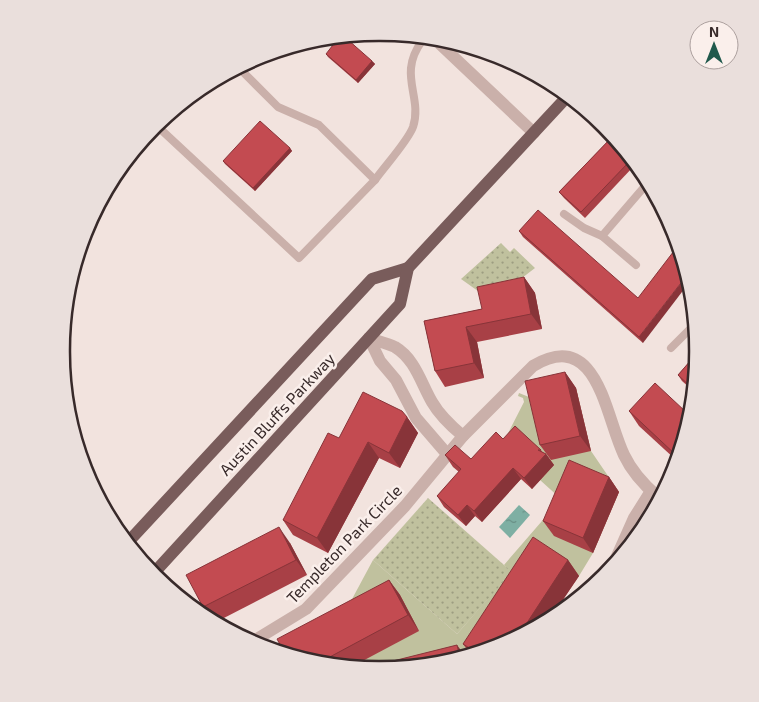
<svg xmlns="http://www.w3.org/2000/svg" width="759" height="702" viewBox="0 0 759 702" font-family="'Exo 2',sans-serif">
<defs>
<pattern id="park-dots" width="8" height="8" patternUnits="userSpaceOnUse" patternTransform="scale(1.25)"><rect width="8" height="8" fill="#c0c19e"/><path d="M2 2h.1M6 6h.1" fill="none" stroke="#9d9d81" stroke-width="1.8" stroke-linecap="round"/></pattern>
<pattern id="water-ripples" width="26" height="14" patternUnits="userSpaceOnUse" patternTransform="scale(1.25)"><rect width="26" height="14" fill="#7eafa3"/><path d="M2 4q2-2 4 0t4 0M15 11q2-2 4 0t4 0" fill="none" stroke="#688f85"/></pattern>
</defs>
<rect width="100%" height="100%" fill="#f2e3de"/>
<path fill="#c0c19e" d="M558 383 576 388 591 451 619 492 593 553 579 576 543 553 480 650 379 669 291 652 344 614 373 560 457 634 511 572 504 565 561 499 540 480 553 465 503 443 524 402 523 398 518 396 519 393 529 397Z"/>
<g fill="url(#park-dots)">
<path d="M501 243 510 252 514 248 535 268 492 301 461 279Z"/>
<path d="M428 498 512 572 457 634 373 560Z"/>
</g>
<path fill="url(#water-ripples)" d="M519 505 530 515 510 538 499 527Z"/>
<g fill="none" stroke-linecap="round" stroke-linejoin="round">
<g stroke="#cab0aa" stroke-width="8">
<path d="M156 125 299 258 375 180 319 125 278 107 240 69"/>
<path d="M375 180C384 167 408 141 413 127 423 96 397 75 422 41"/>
<path d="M564 214 584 228 602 236 636 265"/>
<path d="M602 236 645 186"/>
<path d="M671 348 693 326"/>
</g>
<g stroke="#cab0aa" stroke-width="12">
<path d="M441 45 534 133"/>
<path d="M369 338C377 341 387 343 395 347 415 359 421 383 432 402 440 416 451 426 463 436"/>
<path d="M369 338 380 361 396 380 416 418 447 454"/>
<path d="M614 563 634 518 651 491"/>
<path d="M252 642 306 609 405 506 463 436 533 366C598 327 605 416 624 455 632 472 644 485 658 497"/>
</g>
<g stroke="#795c5b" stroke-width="12">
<path d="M130 540 372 279 408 268"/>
<path d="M153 574 400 304 408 268 565 99"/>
</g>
</g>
<g fill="#a84046">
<path d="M326 54 372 61 375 64 358 83 328 57Z"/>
<path d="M612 137 633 167 585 218 564 198 559 192Z"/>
<path d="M290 148 292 151 255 191 225 164 223 161Z"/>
<path d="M519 231 638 298 643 343 523 237Z"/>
<path d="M524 277 535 293 542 329 477 342 484 378 445 387 435 371 424 321 482 309Z"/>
<path d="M698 352 691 389 682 381 678 375Z"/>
<path d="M565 372 576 388 591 451 551 460 540 445Z"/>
<path d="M629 411 686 412 676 460 639 426Z"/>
<path d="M407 417 418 433 400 468 379 458 328 553 293 535 283 520 339 438Z"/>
<path d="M503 439 541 450 543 453 546 454 554 465 532 489 521 479 482 522 475 516 466 526 444 507 437 496 459 472 453 467 445 455 471 459Z"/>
<path d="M609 477 619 492 593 553 554 536 543 521Z"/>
<path d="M290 543 307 575 220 620 205 610 203 607Z"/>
<path d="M568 560 579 576 558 607 501 645 469 652 463 644Z"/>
<path d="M389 580 400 595 419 631 355 665 283 650Z"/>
</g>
<g fill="#883439">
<path d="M372 61 375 64 358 83 356 80Z"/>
<path d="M290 148 292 151 255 191 253 188Z"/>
<path d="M524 277 535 293 542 329 531 314Z"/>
<path d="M684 279 685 288 643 343 639 337Z"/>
<path d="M466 327 477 342 484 378 474 363Z"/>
<path d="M565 372 576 388 591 451 580 436Z"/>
<path d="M407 417 418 433 400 468 389 453Z"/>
<path d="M368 442 379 458 328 553 317 538Z"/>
<path d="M546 454 554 465 532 489 524 478Z"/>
<path d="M513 468 521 479 482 522 474 511Z"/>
<path d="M609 477 619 492 593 553 583 538Z"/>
<path d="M467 505 475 516 466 526 458 515Z"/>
<path d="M279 527 290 543 307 575 296 560Z"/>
<path d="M568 560 579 576 558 607 521 632Z"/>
<path d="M389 580 400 595 419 631 408 615Z"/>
<path d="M457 645 463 653 459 654Z"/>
</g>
<g fill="#c34b51" stroke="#883439">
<path d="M347 39 372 61 356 80 326 54 336 41Z"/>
<path d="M260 121 290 148 253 188 223 161Z"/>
<path d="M612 137 629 162 581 212 559 192Z"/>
<path d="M538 210 638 298 677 247 684 279 639 337 519 231Z"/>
<path d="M524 277 531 314 466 327 474 363 435 371 424 321 482 309 477 287Z"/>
<path d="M698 352 691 387 678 375Z"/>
<path d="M565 372 580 436 540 445 525 381Z"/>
<path d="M655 383 686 412 677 456 629 411Z"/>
<path d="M363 392 402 411 407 417 389 453 368 442 317 538 283 520 328 433 339 438Z"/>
<path d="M515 426 541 450H538L546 454 524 478 513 468 474 511 467 505 458 515 437 496 461 469 445 455 455 445 471 459 496 432 503 439Z"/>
<path d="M569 460 609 477 583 538 543 521Z"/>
<path d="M643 517H644L618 557 615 555Z"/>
<path d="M279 527 296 560 203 607 186 575Z"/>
<path d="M533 537 568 560 521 632 501 645 474 651 463 644Z"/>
<path d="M389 580 408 615 326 659 283 650 277 639Z"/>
<path d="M457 645 459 654 394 667 393 661Z"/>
</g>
<g text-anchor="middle" stroke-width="5" stroke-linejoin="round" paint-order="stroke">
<g font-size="16" fill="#382a2a" stroke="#faefeb">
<text transform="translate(277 414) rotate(-47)" y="6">Austin Bluffs Parkway</text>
<text transform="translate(344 544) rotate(-46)" y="6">Templeton Park Circle</text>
</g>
</g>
<path d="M0 0H759V702H0ZM379 41H380A309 309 0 0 1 689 350V352A309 309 0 0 1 380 661H379A309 309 0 0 1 70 352V350A309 309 0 0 1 379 41Z" fill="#eadfdc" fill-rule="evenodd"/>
<path fill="none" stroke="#382a2a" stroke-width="2.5" d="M379 41H380A309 309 0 0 1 689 350V352A309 309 0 0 1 380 661H379A309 309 0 0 1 70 352V350A309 309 0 0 1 379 41Z"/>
<g transform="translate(714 45)"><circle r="24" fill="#faefeb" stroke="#aca09e"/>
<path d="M0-4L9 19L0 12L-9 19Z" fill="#20594c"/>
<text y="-8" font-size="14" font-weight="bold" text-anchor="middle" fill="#382a2a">N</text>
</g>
</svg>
